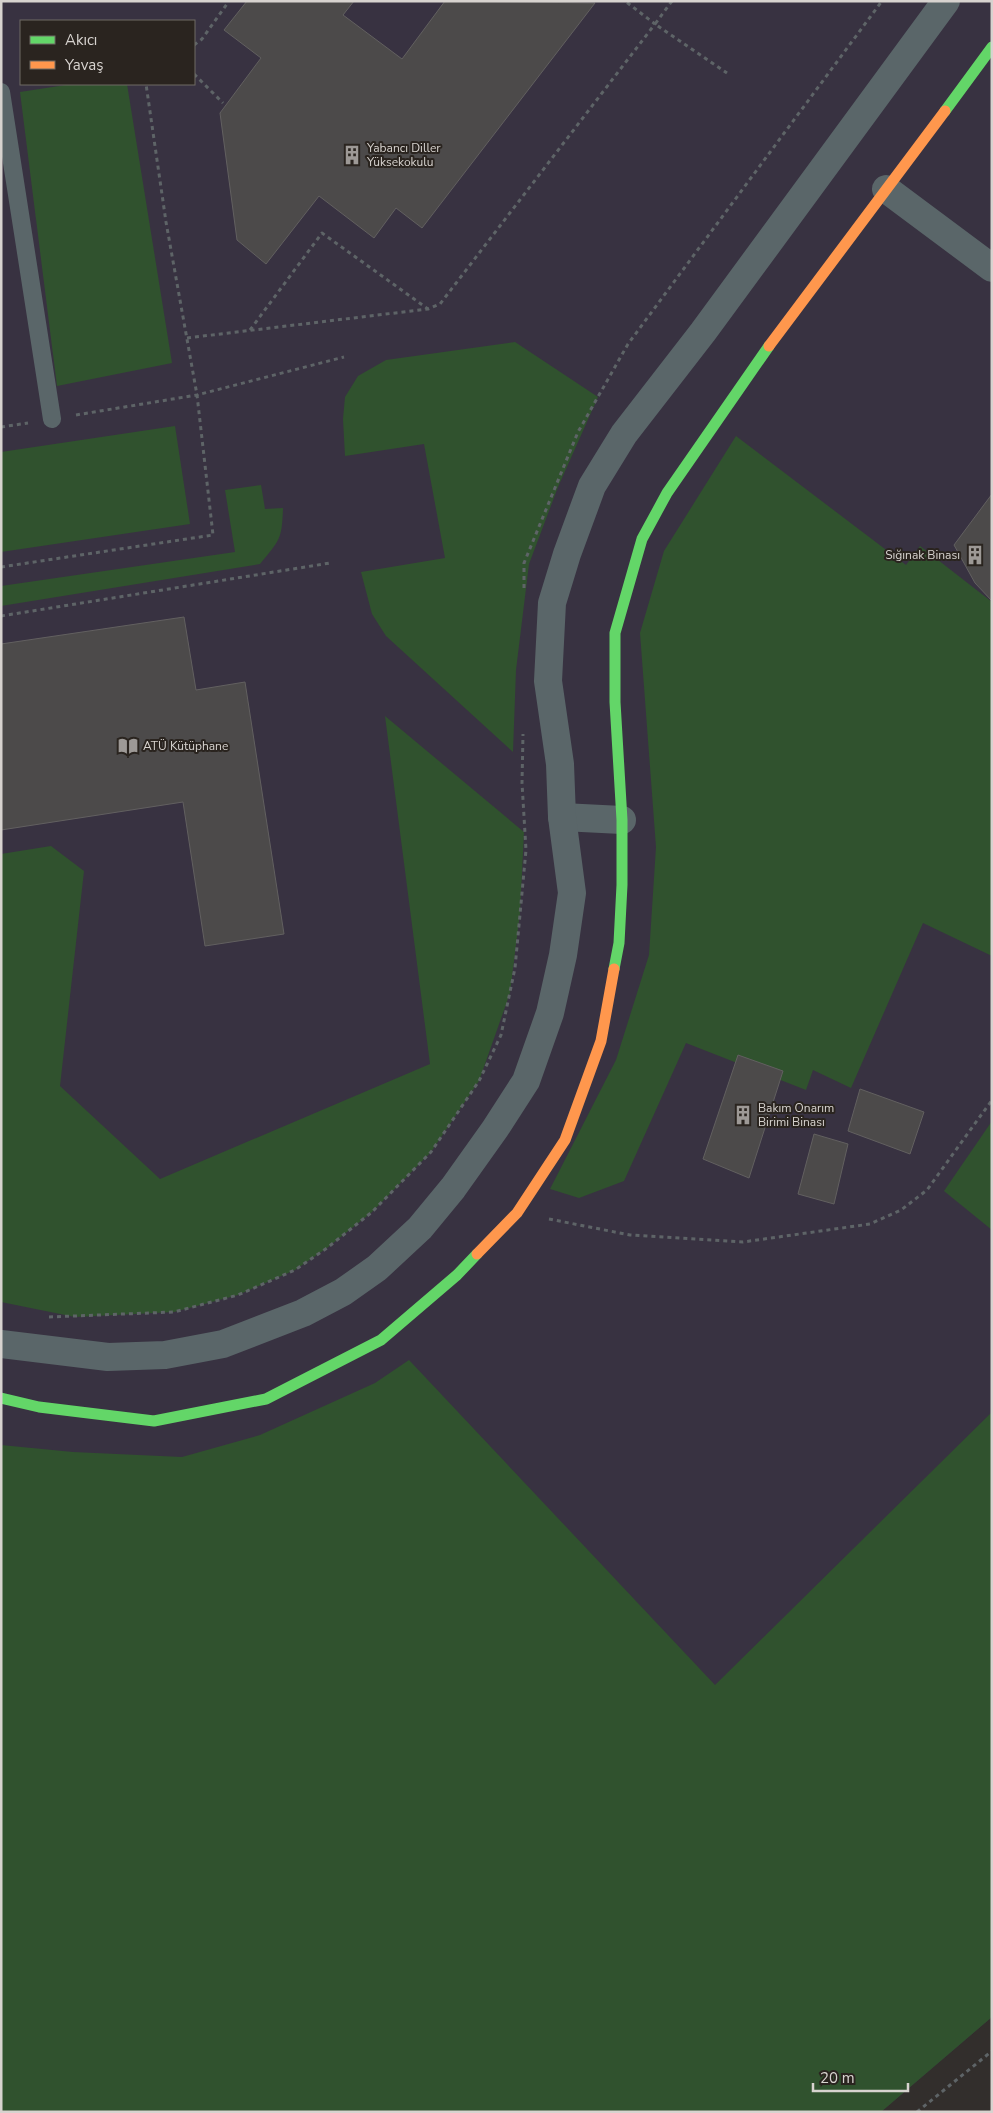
<svg xmlns="http://www.w3.org/2000/svg" width="993" height="2113" viewBox="0 0 993 2113" font-family="'Nunito Sans',sans-serif">
<rect width="100%" height="100%" fill="#322e2c"/>
<path fill="#383241" fill-rule="evenodd" d="M1 1H992V2017L881 2112H1ZM21 21H194V84H21Z"/>
<g fill="#30522e">
<path d="M72 84H127L172 363 57 386 20 92Z"/>
<path d="M515 342 598 397 558 487 529 564 516 670 513 752 386 636 372 614 361 572 445 558 424 444 345 456 343 419 345 397 358 376 386 360Z"/>
<path d="M175 426 190 524 1 552V452Z"/>
<path d="M736 436 906 565 920 546 992 602V956L923 923 851 1088 813 1070 806 1090 686 1043 624 1181 579 1198 550 1189 616 1060 649 955 656 847 640 633 664 551Z"/>
<path d="M261 485 265 509 283 508C282 539 280 540 260 564L1 606V586L235 552 225 490Z"/>
<path d="M385 716 524 832 520 913 510 993 479 1081 431 1152 372 1212 327 1248 295 1270 238 1295 174 1312 75 1317 1 1302V854L51 846 84 871 60 1086 160 1179 430 1064Z"/>
<path d="M992 1121V1230L944 1191Z"/>
<path d="M409 1360 715 1685 992 1412V2017L881 2112H1V1445L73 1452 182 1457 260 1435 375 1383Z"/>
</g>
<g fill="#4c4a4a" stroke="#626060">
<path d="M247 1H354L343 15 402 59 445 1 595 3 422 228 396 208 374 238 319 196 266 264 237 240 220 113 261 58 224 30Z"/>
<path d="M992 494V601L975 583 954 545Z"/>
<path d="M184 617 196 690 245 682 284 934 205 946 183 802 1 830V644Z"/>
<path d="M738 1055 783 1071 749 1178 703 1159Z"/>
<path d="M860 1089 924 1112 910 1154 848 1131Z"/>
<path d="M814 1134 848 1144 834 1204 798 1194Z"/>
</g>
<g fill="none" stroke-linecap="round" stroke-linejoin="round">
<g stroke="#5e6467" stroke-width="3" stroke-dasharray="4 4" stroke-linecap="butt">
<path d="M672 1 655 24 727 73"/>
<path d="M194 45 202 39 229 1"/>
<path d="M194 74 223 103"/>
<path d="M250 330 322 233 428 309"/>
<path d="M187 338 428 309 440 304 655 24 625 1"/>
<path d="M76 415 197 395 344 357"/>
<path d="M1 427 28 423"/>
<path d="M1 567 213 535 197 395 166 222 146 84"/>
<path d="M524 588V563L578 432 628 344 882 1"/>
<path d="M1 616 330 563"/>
<path d="M549 1219 630 1235 743 1242 870 1224 901 1210 927 1190 992 1100"/>
<path d="M49 1317 174 1312 238 1295 295 1270 327 1248 372 1212 431 1152 479 1081 501 1035 515 968 526 850 522 783 523 734"/>
<path d="M917 2112 992 2051"/>
</g>
<path stroke="#5a6669" stroke-width="18" d="M1 92 52 419"/>
<g stroke="#5a6669" stroke-width="28">
<path d="M886 189 992 268"/>
<path d="M562 817 622 820"/>
<path d="M1 1344 108 1357 165 1355 223 1344 303 1313 343 1292 377 1268 420 1228 453 1188 495 1129 526 1081 550 1013 563 955 572 893 562 817 560 764 548 681 552 603 567 554 592 486 624 434 703 332 946 1"/>
</g>
<g stroke="#63d668" stroke-width="11">
<path d="M945 111 992 47"/>
<path d="M614 969 619 943 622 885V820L615 702V633L642 539 667 493 769 346"/>
<path d="M1 1398 39 1407 154 1421 266 1399 381 1340 457 1275 477 1254"/>
</g>
<g stroke="#ff974d" stroke-width="11">
<path d="M769 346 945 111"/>
<path d="M477 1254 517 1213 565 1140 601 1041 614 969"/>
</g>
</g>
<defs>
<symbol id="building-bare" viewBox="-9 -9 18 18"><path d="M-4-6H4V6H1V3H-1V6H-4ZM-2.5-4.3h1.7v1.8h-1.7ZM.8-4.3h1.7v1.8H.8ZM-2.5-1h1.7V.8h-1.7ZM.8-1h1.7V.8H.8Z" fill="#9d9996" stroke="#2a241f" stroke-width="2.5" paint-order="stroke"/></symbol>
<symbol id="library-bare" viewBox="-9 -9 18 18"><path d="M-6-4Q-3-5.5-.7-3.5V5Q-3 3-6 4ZM6-4Q3-5.5 .7-3.5V5Q3 3 6 4Z" fill="#9d9996" stroke="#2a241f" stroke-width="2.5" paint-order="stroke"/></symbol>
</defs>
<g fill-rule="evenodd">
<use href="#building-bare" x="338" y="141" width="28" height="28"/>
<use href="#building-bare" x="961" y="541" width="28" height="28"/>
<use href="#library-bare" x="114" y="732" width="28" height="28"/>
<use href="#building-bare" x="729" y="1101" width="28" height="28"/>
</g>
<g text-anchor="middle" stroke-width="4" stroke-linejoin="round" paint-order="stroke">
<g font-size="12" fill="#d7d3cf" stroke="#2a241f" text-anchor="start">
<text x="367" y="152">Yabancı Diller<tspan x="367" dy="14">Yüksekokulu</tspan></text>
<text x="960" y="559" text-anchor="end">Sığınak Binası</text>
<text x="143" y="750">ATÜ Kütüphane</text>
<text x="758" y="1112">Bakım Onarım<tspan x="758" dy="14">Birimi Binası</tspan></text>
</g>
</g>
<rect width="993" height="2113" fill="none" stroke="#d7d3cf" stroke-width="5"/>
<rect x="20" y="20" width="175" height="65" fill="#2a241f" stroke="#6f6a65"/>
<rect x="30" y="36" width="25" height="8" fill="#63d668" stroke="#6f6a65"/>
<text x="65" y="45" font-size="15" fill="#d7d3cf">Akıcı</text>
<rect x="30" y="61" width="25" height="8" fill="#ff974d" stroke="#6f6a65"/>
<text x="65" y="70" font-size="15" fill="#d7d3cf">Yavaş</text>
<path d="M813 2083v8h95v-8" fill="none" stroke="#d7d3cf" stroke-width="2.5"/>
<text x="820" y="2083" font-size="15" fill="#d7d3cf" stroke="#2a241f" stroke-width="4" paint-order="stroke">20 m</text>
</svg>
